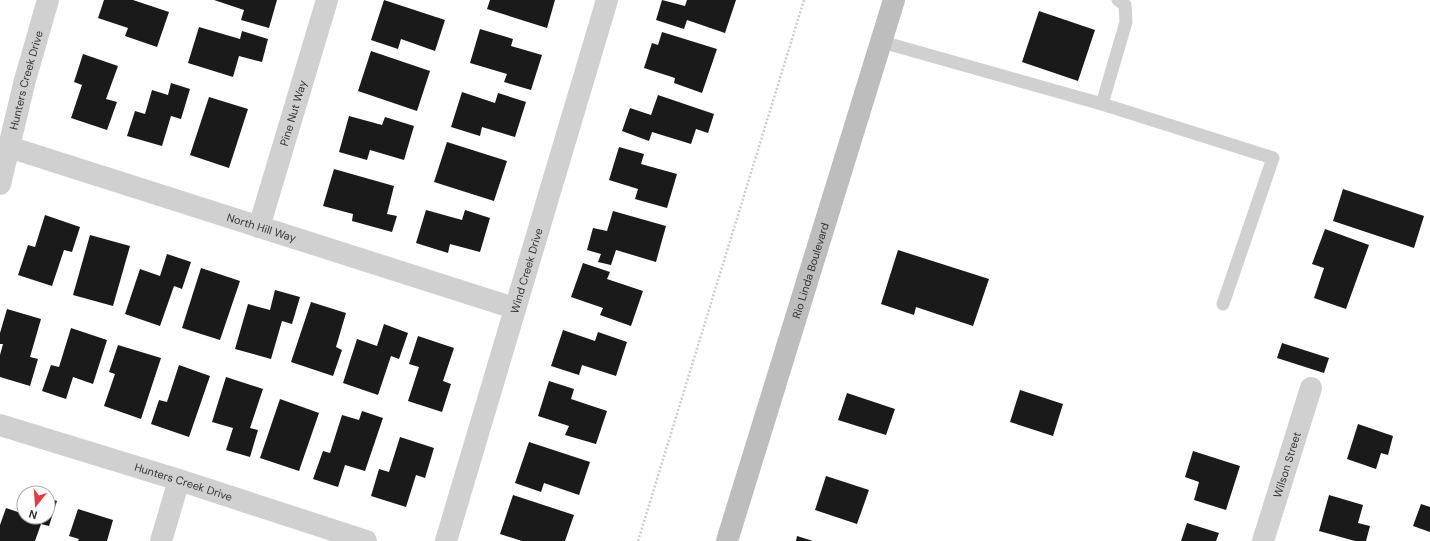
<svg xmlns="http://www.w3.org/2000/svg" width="1430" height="541" viewBox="0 0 1430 541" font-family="'DM Sans',sans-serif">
<rect width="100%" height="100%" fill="#fff"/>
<g fill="#1a1a1a">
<path d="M104 0H133L169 12 157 47 125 36 128 28 98 18Z"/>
<path d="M214 0H277L269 28 241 20 244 10Z"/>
<path d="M384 0 445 20 435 51 401 39 398 49 371 40Z"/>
<path d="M490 0H555L547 28 487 9Z"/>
<path d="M662 0 685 6 687 0H736L725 33 687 20 684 29 656 20Z"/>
<path d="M1039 11 1095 30 1078 81 1022 62Z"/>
<path d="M199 27 240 39 242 31 268 39 262 62 239 56 233 77 188 63Z"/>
<path d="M480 29 513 39 511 46 542 55 531 90 504 82 507 74 470 63Z"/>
<path d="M662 32 717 49 702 93 674 83 675 78 644 68 652 43 658 45Z"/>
<path d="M371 51 430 71 417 111 358 91Z"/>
<path d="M83 54 118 66 106 99 117 102 107 130 71 118 82 85 74 82Z"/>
<path d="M171 83 190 89 181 119 171 116 162 146 127 136 135 111 145 114 152 90 168 95Z"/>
<path d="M462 92 495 103 498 93 526 102 515 137 482 127 480 136 451 127Z"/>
<path d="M658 95 714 114 708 133 696 129 691 144 652 132 649 141 622 131 630 108 651 115Z"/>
<path d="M209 97 248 109 229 168 190 155Z"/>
<path d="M349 116 382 125 385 117 414 126 404 160 370 150 367 160 339 152Z"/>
<path d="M447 142 507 161 494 201 434 182Z"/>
<path d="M619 147 644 154 641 164 677 174 667 208 635 199 638 189 609 180Z"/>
<path d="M334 169 394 186 387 214 397 216 392 232 352 221 353 214 323 206Z"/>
<path d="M1343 189 1424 216 1414 248 1333 221Z"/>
<path d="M426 210 462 220 465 210 490 218 480 252 450 244 448 253 416 243Z"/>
<path d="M613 211 666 226 656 262 616 250 611 265 598 262 601 254 587 250 593 228 607 231Z"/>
<path d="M45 215 80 227 72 252 64 250 52 286 18 275 28 245 35 247Z"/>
<path d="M1325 229 1369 245 1346 309 1314 298 1324 268 1312 264Z"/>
<path d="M90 235 130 246 113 306 73 295Z"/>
<path d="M898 250 989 279 973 326 916 307 914 315 881 304Z"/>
<path d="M167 254 191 262 182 289 174 286 160 326 125 314 140 269 160 276Z"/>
<path d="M583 263 610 272 607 279 643 291 631 326 600 315 603 308 571 297Z"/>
<path d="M201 268 240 281 220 340 182 328Z"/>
<path d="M275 290 300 297 292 324 282 321 271 359 235 349 248 304 270 310Z"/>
<path d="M311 302 346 313 336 347 342 350 333 376 291 362Z"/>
<path d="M7 309 41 319 30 357 38 359 30 386 0 377V355L3 344H0V333Z"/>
<path d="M384 324 408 333 399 359 391 356 378 395 343 383 357 339 377 346Z"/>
<path d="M71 328 107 340 93 384 73 377 66 399 42 391 51 365 59 367Z"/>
<path d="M563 330 595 341 598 332 627 342 616 376 582 365 579 375 551 366Z"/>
<path d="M418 336 454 348 443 381 451 384 442 412 408 401 419 367 409 364Z"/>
<path d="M1282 343 1329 358 1324 373 1277 358Z"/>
<path d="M118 345 161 358 141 419 104 406 115 374 109 372Z"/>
<path d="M179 365 210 376 189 437 151 424 159 400 167 402Z"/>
<path d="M226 377 263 389 250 428 258 430 250 457 226 450 233 428 212 422Z"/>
<path d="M549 381 574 389 571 399 607 411 596 444 565 435 569 426 538 416Z"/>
<path d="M1020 390 1063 404 1053 436 1010 422Z"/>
<path d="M847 393 895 409 886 435 838 420Z"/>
<path d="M280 399 319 413 299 471 260 458Z"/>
<path d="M362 411 383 418 365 471 345 465 338 487 313 479 323 451 330 453 342 415 359 420Z"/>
<path d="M1358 424 1393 436 1388 455 1381 453 1376 469 1347 459Z"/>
<path d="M400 437 434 448 425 478 416 475 406 507 371 496 379 469 389 472Z"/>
<path d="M529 442 590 462 579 495 544 483 541 492 515 483Z"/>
<path d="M1193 451 1240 466 1226 510 1194 500 1199 482 1185 477Z"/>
<path d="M826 476 869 490 857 524 815 510Z"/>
<path d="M513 495 574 515 565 541H522L500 534Z"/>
<path d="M1329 495 1363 505 1358 523 1370 526 1366 541H1355L1319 531Z"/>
<path d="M48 498 57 501 49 526 41 524 35 541H0V525L6 508 24 514V517H48Z"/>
<path d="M1421 504 1430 507V532L1413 526Z"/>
<path d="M78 509 113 520 107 541H78L79 539 69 536Z"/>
<path d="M1187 523 1219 533 1216 541H1181Z"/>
<path d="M797 536 813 541H796Z"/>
</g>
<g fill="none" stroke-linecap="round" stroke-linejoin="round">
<path stroke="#cdcdcd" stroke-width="2.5" stroke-dasharray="2 2" stroke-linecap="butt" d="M638 541 804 0"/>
<g stroke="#d0d0d0" stroke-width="13">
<path d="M882 42 1102 104 1273 158 1223 304"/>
<path d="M1102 104 1126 22 1125 5 1118 0"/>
</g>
<g stroke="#d0d0d0" stroke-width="22">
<path id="s1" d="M9 147 514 308"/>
<path id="s2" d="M0 184 25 80 48 0"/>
<path id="s3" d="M259 227 327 0"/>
<path id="s4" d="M0 425 179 480 366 541"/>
<path d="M161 541 179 480"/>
<path id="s5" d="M446 541 607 0"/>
<path id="s6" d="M1263 541 1311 388"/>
</g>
<path stroke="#bdbdbd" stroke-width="22" id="s7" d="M727 541 894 0"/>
</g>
<g text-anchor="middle" stroke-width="4" stroke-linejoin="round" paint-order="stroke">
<g font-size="11" fill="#333" stroke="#fff">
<text dy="4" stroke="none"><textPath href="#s2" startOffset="107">Hunters Creek Drive</textPath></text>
<text dy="4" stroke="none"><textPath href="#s3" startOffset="119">Pine Nut Way</textPath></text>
<text dy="4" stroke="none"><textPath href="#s1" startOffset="265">North Hill Way</textPath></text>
<text dy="4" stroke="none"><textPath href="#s5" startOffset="282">Wind Creek Drive</textPath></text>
<text dy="4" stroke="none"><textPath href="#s7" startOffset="283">Rio Linda Boulevard</textPath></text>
<text dy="4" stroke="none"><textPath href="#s6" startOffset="80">Wilson Street</textPath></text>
<text dy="4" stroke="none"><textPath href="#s4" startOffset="192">Hunters Creek Drive</textPath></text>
</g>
</g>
<g transform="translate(36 505) rotate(197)"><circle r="19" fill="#ffffff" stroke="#adadad"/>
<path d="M0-3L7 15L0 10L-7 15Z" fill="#e63946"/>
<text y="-6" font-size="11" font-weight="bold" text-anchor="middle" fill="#333333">N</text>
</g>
</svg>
